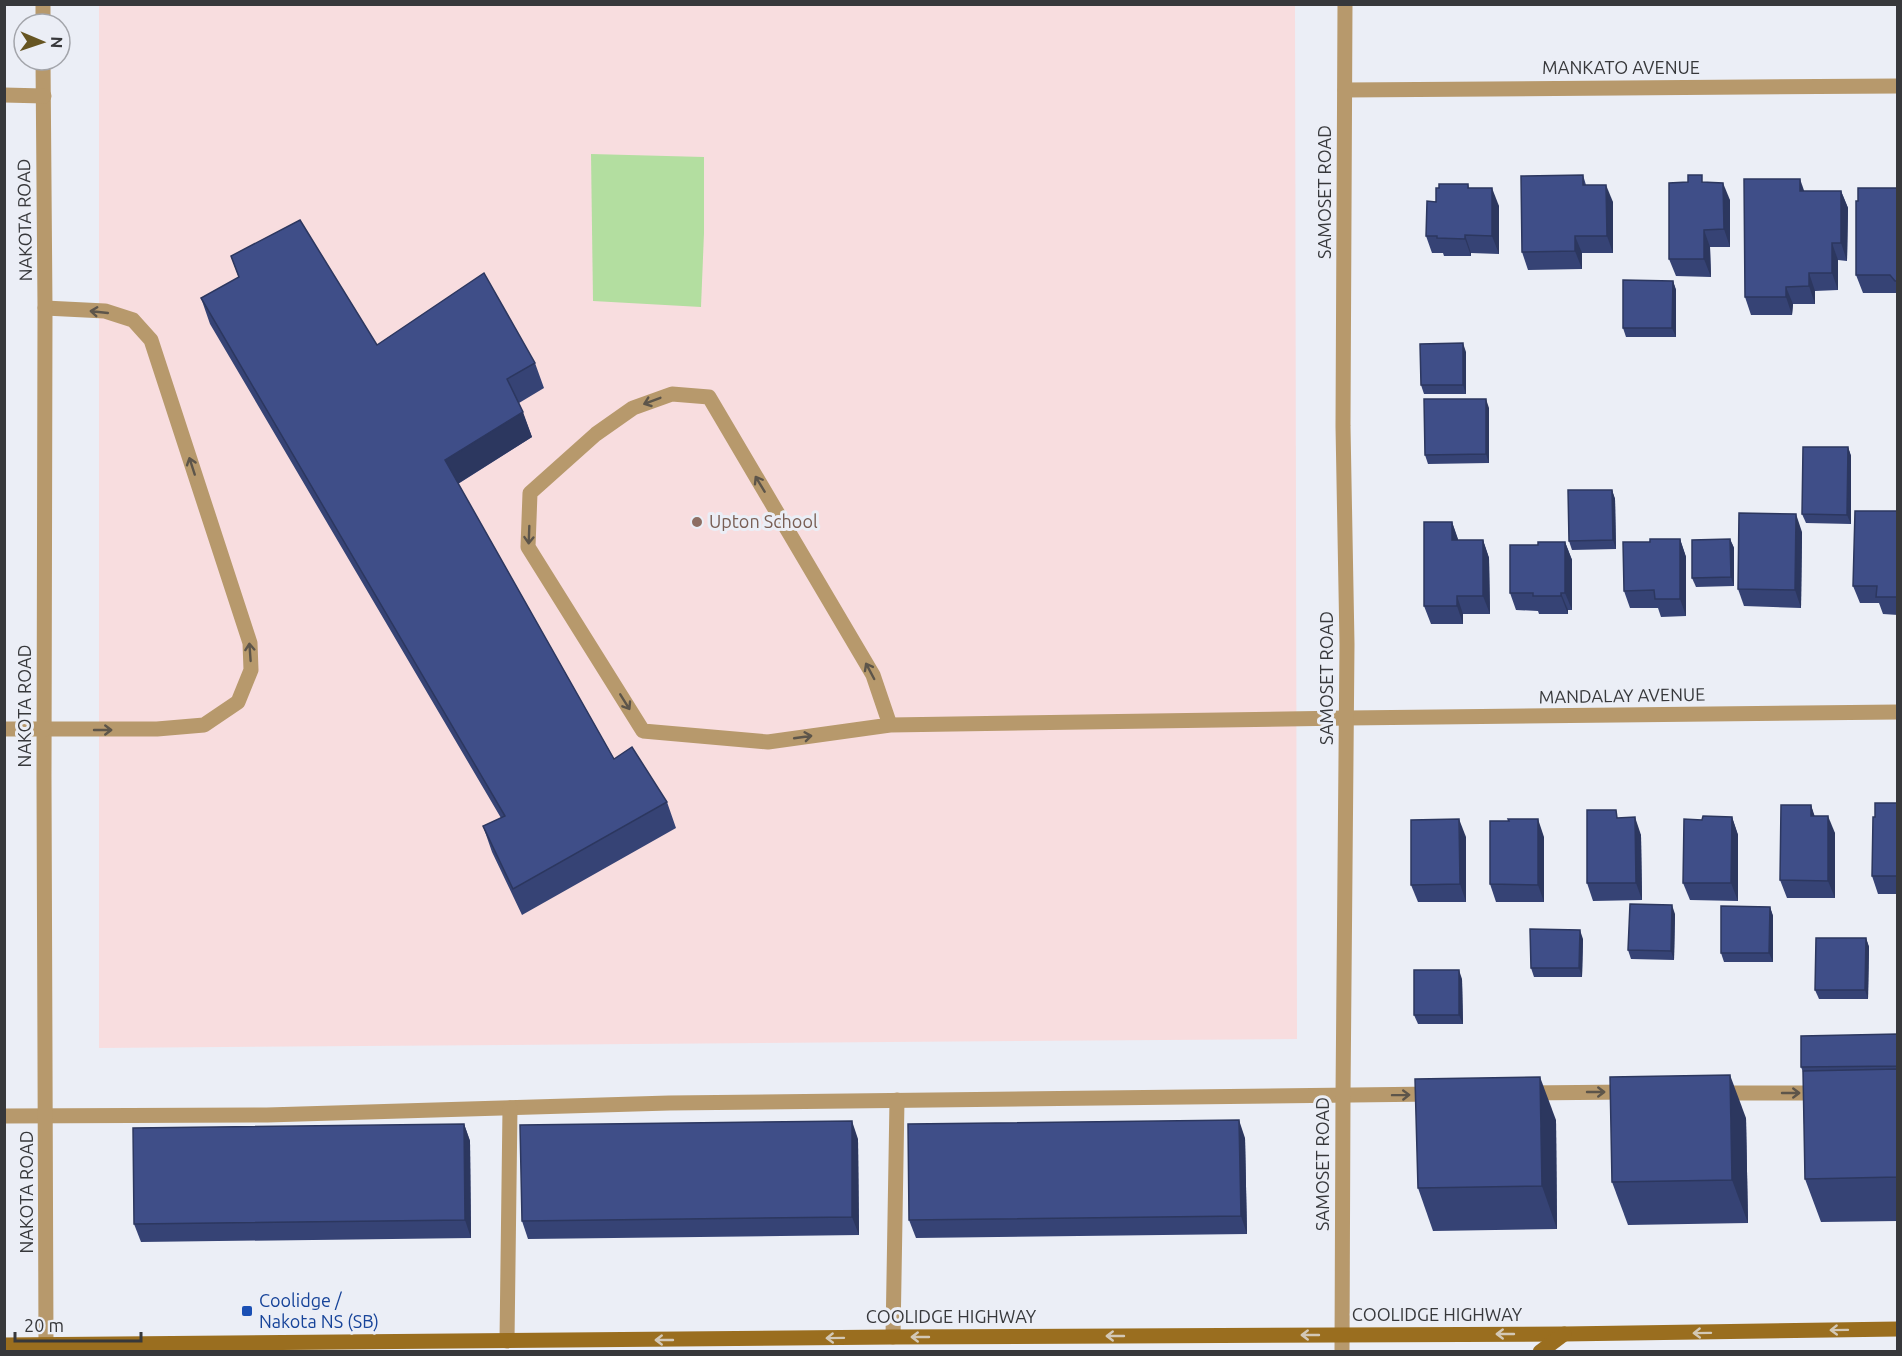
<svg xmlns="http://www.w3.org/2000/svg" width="1902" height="1356" viewBox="0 0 1902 1356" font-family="Ubuntu,sans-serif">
<rect width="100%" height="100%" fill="#ebeef6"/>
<path fill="#f8dddf" d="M99 5H1295L1297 1039 99 1048Z"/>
<path fill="#b3dea0" d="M591 154 704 157V233L701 307 593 301Z"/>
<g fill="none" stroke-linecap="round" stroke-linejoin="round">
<g stroke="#b7996c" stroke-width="15">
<path d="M890 725 873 675 709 397 672 394 633 408 596 434 530 493 528 547 643 731 768 742 890 725 1347 718"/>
<path d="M45 729H157L204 725 238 702 251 670 250 643 151 340 133 320 105 311 45 308"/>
<path d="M1525 1093 1630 1092"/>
<path d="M1717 1093H1822"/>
<path d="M4 1116 267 1115 669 1103 1435 1094"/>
<path d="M893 1337 897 1100"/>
<path d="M507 1341 510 1108"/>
</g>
<g stroke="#b7996c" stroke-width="15">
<path d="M43 4V24"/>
<path d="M43 60 45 308 44 777 46 1344 50 1352"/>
<path d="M1345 90 1898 86"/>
<path d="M4 95 44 96"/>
<path d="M1347 718 1898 712"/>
<path d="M4 729H45"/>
<path d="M1342 1352 1343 1095 1347 644 1343 426 1345 4"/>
</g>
<g stroke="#9a6e1f" stroke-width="15">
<path d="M4 1345 893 1337 1564 1334 1898 1329"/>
<path d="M1540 1352 1564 1334"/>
</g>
</g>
<g fill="#364375">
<path d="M1583 175 1586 185 1613 202V253H1582V269L1528 270 1522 252Z"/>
<path d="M1704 182 1730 200V247H1710L1711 277 1676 276 1669 259Z"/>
<path d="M1468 184 1469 188 1499 206V254L1471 253V256H1444L1443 253H1432L1426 236 1436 202Z"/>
<path d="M1898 188V294L1896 293H1863L1856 275 1858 201Z"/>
<path d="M1805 191H1841L1848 208 1847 261 1838 260V290L1815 291V304H1793L1792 315H1751L1745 297Z"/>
<path d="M231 256 377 345 535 363 544 388 519 403 532 437 458 484 614 759 667 802 676 828 522 915 492 852 483 826 501 818 210 324 201 298 239 278Z"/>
<path d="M1673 281 1676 290V337H1626L1623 328Z"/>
<path d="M1466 352V394H1424L1421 385Z"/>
<path d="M1489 408V463L1428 464 1425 455Z"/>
<path d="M1848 447 1851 456V524L1806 523 1802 514Z"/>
<path d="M1612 490 1615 499 1616 549 1572 550 1569 541Z"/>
<path d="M1898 511V615L1883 614 1879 603H1860L1853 586Z"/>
<path d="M1452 522 1458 540H1483L1489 558 1490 614H1463V624H1431L1424 606Z"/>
<path d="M1802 532 1801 608 1744 606 1738 589Z"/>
<path d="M1680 539 1686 557V616L1661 617 1658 608H1630L1624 591 1650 542Z"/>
<path d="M1730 539 1734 548V586L1696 587 1692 578Z"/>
<path d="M1565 542 1572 560V610H1568V614H1539L1538 611 1516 610 1510 593 1538 545Z"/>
<path d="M1898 803V894H1878L1872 876 1875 817Z"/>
<path d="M1811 805 1814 816 1835 833V898H1787L1780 880Z"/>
<path d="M1732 817 1738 835V901L1690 900 1683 883 1702 820Z"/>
<path d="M1619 818 1641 835 1642 900 1593 901 1587 883Z"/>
<path d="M1466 837V902H1418L1411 885Z"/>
<path d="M1544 837V902H1496L1490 884Z"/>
<path d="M1770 907 1773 916V962H1724L1721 953Z"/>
<path d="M1675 914 1674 960 1631 959 1628 950Z"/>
<path d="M1866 938 1869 947 1868 999H1819L1815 990Z"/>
<path d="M1583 939 1582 977H1534L1531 968Z"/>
<path d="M1462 979 1463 1024H1418L1414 1015Z"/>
<path d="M1898 1034V1221L1821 1222 1805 1179 1803 1072 1801 1067Z"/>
<path d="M1746 1118 1748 1223 1628 1225 1612 1182Z"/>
<path d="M1556 1120 1557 1229 1433 1231 1418 1188Z"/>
<path d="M464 1124 470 1141 471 1238 141 1242 134 1224Z"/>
<path d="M1245 1138 1247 1234 916 1238 909 1220Z"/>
<path d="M858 1139 859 1235 528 1239 522 1221Z"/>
</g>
<g fill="#2c375f">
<path d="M1800 179 1806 196 1800 191Z"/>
<path d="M1723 183 1730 200V247L1724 229Z"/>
<path d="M1606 185 1613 202V253L1607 236Z"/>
<path d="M1492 188 1499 206V254L1492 236Z"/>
<path d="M1841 191 1848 208 1847 261 1841 243Z"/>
<path d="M1704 230 1710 247 1711 277 1704 259Z"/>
<path d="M1465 235 1471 253V256L1465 239Z"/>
<path d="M1575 236 1582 253V269L1575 251Z"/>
<path d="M1832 243 1838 260V290L1832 273Z"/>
<path d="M1809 273 1815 291V304L1809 286Z"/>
<path d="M1673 281 1676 290V337L1672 328Z"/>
<path d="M1786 287 1793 304 1792 315 1786 297Z"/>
<path d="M1463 343 1466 352V394L1463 385Z"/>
<path d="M1486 399 1489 408V463L1486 454Z"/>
<path d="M523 412 532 437 454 486 445 460Z"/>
<path d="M1848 447 1851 456V524L1847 515Z"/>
<path d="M1612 490 1615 499 1616 549 1613 540Z"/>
<path d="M1796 514 1802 532 1801 608 1795 590Z"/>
<path d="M1452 522 1458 539V558L1452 540Z"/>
<path d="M1680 539 1686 557V616L1680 599Z"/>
<path d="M1730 539 1734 548V586L1731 577Z"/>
<path d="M1483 540 1489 558 1490 614 1483 596Z"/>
<path d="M1565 542 1572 560V610L1565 593Z"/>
<path d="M1561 593 1568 610V614L1561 596Z"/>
<path d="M1457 596 1463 614V624L1457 606Z"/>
<path d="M1811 805 1817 823 1811 816Z"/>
<path d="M1828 816 1835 833V898L1828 881Z"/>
<path d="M1635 817 1641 835 1642 900 1636 883Z"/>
<path d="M1732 817 1738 835V901L1731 883Z"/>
<path d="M1459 819 1466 837V902L1460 884Z"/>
<path d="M1538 819 1544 837V902L1538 885Z"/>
<path d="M1672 905 1675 914 1674 960 1671 951Z"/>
<path d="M1770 907 1773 916V962L1769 953Z"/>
<path d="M1580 930 1583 939 1582 977 1579 968Z"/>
<path d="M1866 938 1869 947 1868 999 1865 990Z"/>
<path d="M1459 970 1462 979 1463 1024 1459 1015Z"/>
<path d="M1730 1075 1746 1118 1748 1223 1732 1180Z"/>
<path d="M1540 1077 1556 1120 1557 1229 1542 1186Z"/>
<path d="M1239 1120 1245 1138 1247 1234 1241 1216Z"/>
<path d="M852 1121 858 1139 859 1235 852 1217Z"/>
<path d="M464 1124 470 1141 471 1238 465 1220Z"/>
</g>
<g fill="#3f4e88" stroke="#2c375f" stroke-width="1.5">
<path d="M1583 175V185H1606L1607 236H1575V251L1522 252 1521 176Z"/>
<path d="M1688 175H1702V182L1723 183 1724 229 1704 230V259H1669V183L1688 182Z"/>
<path d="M1744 179H1800V191H1841V243H1832V273H1809V286L1786 287V297H1745Z"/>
<path d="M1439 184H1468V188H1492V236L1465 235V239L1437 238V236H1426L1427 201 1436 202V188H1439Z"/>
<path d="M1858 188H1898V281H1895L1890 275H1856V201H1858Z"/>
<path d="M300 220 377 345 484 273 535 363 507 379 523 412 445 460 614 759 632 747 667 802 513 889 483 826 505 816 201 298 239 277 231 256Z"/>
<path d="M1623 280 1673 281 1672 328H1623Z"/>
<path d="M1463 343V385H1421L1420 344Z"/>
<path d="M1424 399H1486V454L1425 455Z"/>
<path d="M1803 447H1848L1847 515 1802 514Z"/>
<path d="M1568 490H1612L1613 540 1569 541Z"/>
<path d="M1855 511H1898V597H1876L1877 586H1853Z"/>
<path d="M1739 513 1796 514 1795 590 1738 589Z"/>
<path d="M1424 522H1452V540H1483V596H1457V606H1424Z"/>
<path d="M1650 539H1680V599H1655L1654 590 1624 591 1623 542H1650Z"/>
<path d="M1730 539 1731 577 1692 578V540Z"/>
<path d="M1538 542H1565V593H1561V596H1533V593H1510V545H1538Z"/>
<path d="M1875 803H1898V876H1872L1873 817H1875Z"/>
<path d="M1781 805H1811V816H1828V881L1780 880Z"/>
<path d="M1587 810H1616L1617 818 1635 817 1636 883H1587Z"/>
<path d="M1703 816 1732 817 1731 883H1683L1684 819 1702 820Z"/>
<path d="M1459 819 1460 884 1411 885V820Z"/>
<path d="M1508 819H1538V885L1490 884V821H1509Z"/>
<path d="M1630 904 1672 905 1671 951 1628 950Z"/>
<path d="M1721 906 1770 907 1769 953H1721Z"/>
<path d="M1530 929 1580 930 1579 968H1531Z"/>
<path d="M1816 938H1866L1865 990H1815Z"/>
<rect x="1414" y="970" width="45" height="45"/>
<path d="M1898 1034V1066L1801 1067V1036Z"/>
<path d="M1898 1069V1177L1805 1179 1803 1071Z"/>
<path d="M1730 1075 1732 1180 1612 1182 1610 1077Z"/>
<path d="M1540 1077 1542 1186 1418 1188 1415 1079Z"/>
<path d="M1239 1120 1241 1216 909 1220 908 1124Z"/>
<path d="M852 1121V1217L522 1221 520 1125Z"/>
<path d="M464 1124 465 1220 134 1224 133 1128Z"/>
</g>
<defs><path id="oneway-shaft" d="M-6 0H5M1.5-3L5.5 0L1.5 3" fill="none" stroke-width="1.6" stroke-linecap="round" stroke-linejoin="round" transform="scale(1.5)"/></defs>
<g stroke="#5d554a">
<use href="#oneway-shaft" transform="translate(99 312) rotate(-174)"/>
<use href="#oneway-shaft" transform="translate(652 401) rotate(159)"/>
<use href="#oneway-shaft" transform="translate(192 466) rotate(-108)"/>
<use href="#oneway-shaft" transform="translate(760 484) rotate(-121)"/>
<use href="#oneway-shaft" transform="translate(529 535) rotate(92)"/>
<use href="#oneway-shaft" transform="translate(250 652) rotate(-94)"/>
<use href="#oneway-shaft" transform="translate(870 671) rotate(-118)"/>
<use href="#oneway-shaft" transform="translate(625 702) rotate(58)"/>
<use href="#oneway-shaft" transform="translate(103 730)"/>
<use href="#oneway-shaft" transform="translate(803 737) rotate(-8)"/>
<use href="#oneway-shaft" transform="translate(1596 1092)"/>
<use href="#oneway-shaft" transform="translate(1791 1093)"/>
<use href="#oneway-shaft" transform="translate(1401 1095) rotate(-1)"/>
</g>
<g stroke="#d3c8b6">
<use href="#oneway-shaft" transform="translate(1839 1330) rotate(179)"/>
<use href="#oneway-shaft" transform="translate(1702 1333) rotate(179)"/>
<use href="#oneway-shaft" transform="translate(1505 1334) rotate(180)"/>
<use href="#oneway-shaft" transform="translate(1310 1335) rotate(180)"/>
<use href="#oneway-shaft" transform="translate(1115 1336) rotate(180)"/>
<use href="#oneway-shaft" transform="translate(920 1337) rotate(180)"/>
<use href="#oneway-shaft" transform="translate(835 1338) rotate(179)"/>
<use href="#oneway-shaft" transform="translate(664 1340) rotate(180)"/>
</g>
<circle fill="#8d6e63" stroke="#ebeef6" stroke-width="2" cx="697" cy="522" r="6"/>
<rect fill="#1a4fb4" stroke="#ebeef6" stroke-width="2" x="241" y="1305" width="12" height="12" rx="3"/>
<g text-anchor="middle" stroke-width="6" stroke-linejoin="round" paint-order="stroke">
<g font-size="18" fill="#37383b" stroke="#ebeef6">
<text x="1621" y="74">MANKATO AVENUE</text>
<text transform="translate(1325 192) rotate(-90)" y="6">SAMOSET ROAD</text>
<text transform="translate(25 220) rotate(-91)" y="6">NAKOTA ROAD</text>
<text transform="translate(1327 678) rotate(-90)" y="6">SAMOSET ROAD</text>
<text transform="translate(1622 696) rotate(-1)" y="6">MANDALAY AVENUE</text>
<text transform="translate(25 706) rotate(-90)" y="6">NAKOTA ROAD</text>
<text transform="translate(1323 1164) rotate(-90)" y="6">SAMOSET ROAD</text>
<text transform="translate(27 1192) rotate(-90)" y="6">NAKOTA ROAD</text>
<text x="1437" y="1321">COOLIDGE HIGHWAY</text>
<text x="951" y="1323">COOLIDGE HIGHWAY</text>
</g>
<g font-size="18" fill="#785e54" stroke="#ebeef6" text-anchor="start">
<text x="709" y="528">Upton School</text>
</g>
<g font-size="18" fill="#164399" stroke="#ebeef6" text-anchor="start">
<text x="259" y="1307">Coolidge /<tspan x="259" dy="21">Nakota NS (SB)</tspan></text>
</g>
</g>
<rect width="1902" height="1356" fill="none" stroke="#37383b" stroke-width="12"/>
<g transform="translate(42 42) rotate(92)"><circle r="28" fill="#ebeef6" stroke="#a3a5ab" stroke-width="1.5"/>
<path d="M0-4.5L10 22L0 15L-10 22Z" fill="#665522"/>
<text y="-9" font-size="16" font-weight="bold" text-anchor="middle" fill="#37383b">N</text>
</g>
<path d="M15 1332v9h126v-9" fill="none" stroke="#37383b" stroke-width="3"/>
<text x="24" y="1332" font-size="18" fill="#37383b" stroke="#ebeef6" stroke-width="4.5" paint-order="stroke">20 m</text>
</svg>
